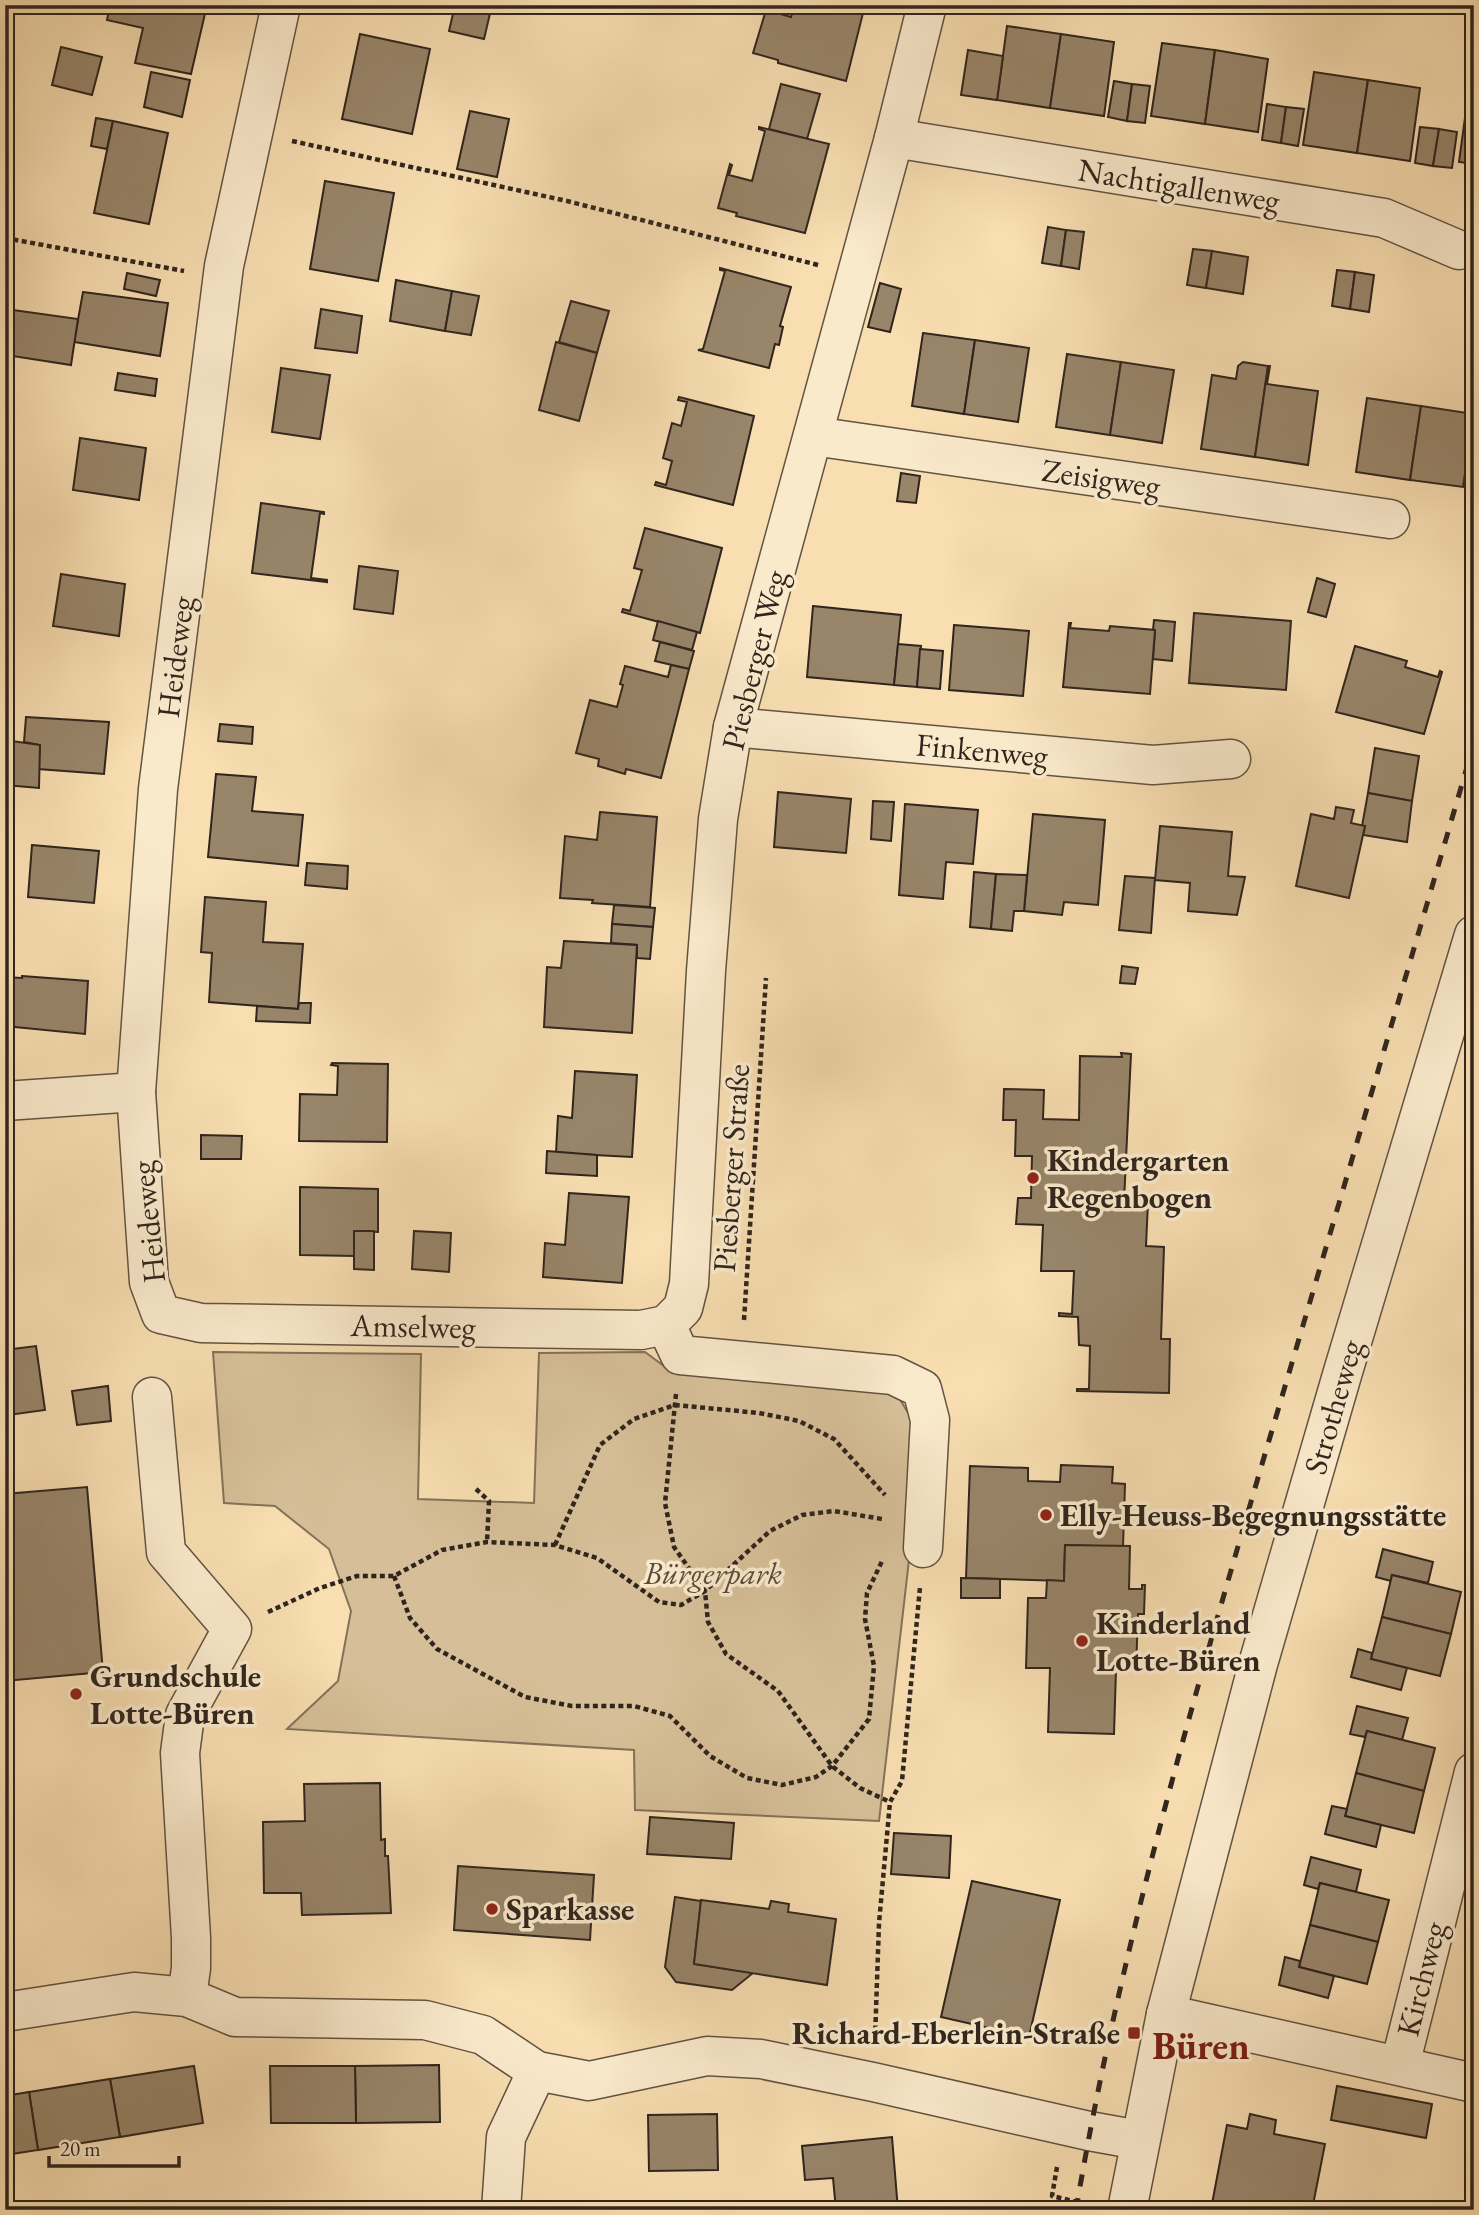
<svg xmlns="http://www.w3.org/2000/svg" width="1479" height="2215" viewBox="0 0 1479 2215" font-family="'EB Garamond',serif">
<rect width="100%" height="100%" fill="#f8deb1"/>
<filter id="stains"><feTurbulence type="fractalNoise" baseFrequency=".00286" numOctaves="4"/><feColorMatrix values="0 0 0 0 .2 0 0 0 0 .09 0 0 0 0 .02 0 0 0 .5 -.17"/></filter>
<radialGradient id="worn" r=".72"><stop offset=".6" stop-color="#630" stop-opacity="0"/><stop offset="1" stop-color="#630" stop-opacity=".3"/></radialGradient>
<path fill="#d6bf98" stroke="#83725a" stroke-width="2" d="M213 1352 421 1354 418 1499 534 1503 539 1353 645 1352 668 1369 881 1386 899 1398 918 1429 909 1560 879 1821 635 1810 634 1750 287 1729 338 1681 351 1611 329 1549 275 1506 224 1503Z"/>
<g fill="#98856a" stroke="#30251d" stroke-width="2">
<path d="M110 5H207L191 74 135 63 143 28 107 20Z"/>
<path d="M455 5H492L484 39 449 31Z"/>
<path d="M794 5H865L846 81 778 63V60L753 53 766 10 791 17Z"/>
<path d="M1007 26 1061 34 1050 108 997 100Z"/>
<path d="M360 34 430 49 412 134 342 119Z"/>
<path d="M1061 34 1114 42 1104 116 1050 108Z"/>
<path d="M1162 43 1215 50 1205 124 1151 116Z"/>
<path d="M61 47 102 57 92 95 52 85Z"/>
<path d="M968 50 1003 56 997 100 961 95Z"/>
<path d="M1215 50 1268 59 1258 132 1205 124Z"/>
<path d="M151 72 190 80 182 117 144 107Z"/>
<path d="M1314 72 1368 80 1357 153 1303 145Z"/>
<path d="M1368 80 1420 88 1410 161 1357 153Z"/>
<path d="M1114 81 1132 84 1127 121 1108 117Z"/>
<path d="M781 84 820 94 807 139 769 129Z"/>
<path d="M1132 84 1150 86 1145 123 1127 121Z"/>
<path d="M1469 88 1474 89V164L1459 162Z"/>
<path d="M1267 104 1286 107 1281 143 1262 140Z"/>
<path d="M1286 107 1304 109 1298 146 1281 143Z"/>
<path d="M470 111 509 119 497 177 457 169Z"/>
<path d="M96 118 113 121 107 149 91 146Z"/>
<path d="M113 121 168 133 149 224 94 213Z"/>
<path d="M759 127 829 144 805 233 736 216 737 213 718 208 730 164 732 165 729 175 752 181 765 131 759 129Z"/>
<path d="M1420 127 1439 129 1433 166 1415 163Z"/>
<path d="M1439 129 1457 132 1452 168 1433 166Z"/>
<path d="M325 181 394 193 378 281 310 269Z"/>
<path d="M1048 227 1066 230 1061 266 1042 263Z"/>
<path d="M1066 230 1084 232 1079 269 1061 266Z"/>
<path d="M1193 249 1212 251 1206 288 1187 285Z"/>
<path d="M1212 251 1248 257 1243 294 1206 288Z"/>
<path d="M720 268 791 287 780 326 783 327 779 345 775 344 769 368 698 350 703 349 725 271 720 270Z"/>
<path d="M1337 270 1355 272 1350 309 1332 306Z"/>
<path d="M1355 272 1374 275 1369 312 1350 309Z"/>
<path d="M127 273 160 280 156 296 124 289Z"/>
<path d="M396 280 452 291 445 331 390 321Z"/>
<path d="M880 283 901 289 890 332 868 327Z"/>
<path d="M452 291 479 296 471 335 445 331Z"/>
<path d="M83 292 168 303 160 356 74 342Z"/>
<path d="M571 301 609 311 597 353 559 342Z"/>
<path d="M321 309 362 316 357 353 315 348Z"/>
<path d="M13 310 78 319 71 365 6 355Z"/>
<path d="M923 333 975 340 964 414 912 406Z"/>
<path d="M975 340 1029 348 1018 422 964 414Z"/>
<path d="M556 342 597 353 579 421 539 410Z"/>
<path d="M1067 354 1121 362 1110 435 1056 427Z"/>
<path d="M1121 362 1174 370 1162 443 1110 435Z"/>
<path d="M1243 362 1268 366 1255 457 1201 449 1212 375 1236 379 1238 366Z"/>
<path d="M1268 366H1270L1267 384 1318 391 1308 465 1255 457Z"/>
<path d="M281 368 330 375 320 439 272 432Z"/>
<path d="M118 373 157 379 155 396 115 390Z"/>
<path d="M679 397 754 416 733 505 655 485 656 482 666 485 672 461 663 458 672 423 681 426 687 402 678 400Z"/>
<path d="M1367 398 1421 406 1410 480 1356 472Z"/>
<path d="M1421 406 1474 414 1463 487 1410 480Z"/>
<path d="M80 438 146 448 139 500 73 490Z"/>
<path d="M901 473 920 476 916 503 897 501Z"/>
<path d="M261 503 324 512V514L320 513 311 578 327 580V582L252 573Z"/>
<path d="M645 528 722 548 700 633 622 612 623 609 630 611 642 570 634 568Z"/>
<path d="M359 566 398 571 393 614 354 609Z"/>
<path d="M61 574 125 584 119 636 53 626Z"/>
<path d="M1317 578 1335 584 1326 617 1308 612Z"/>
<path d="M813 606 901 615 894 685 807 677Z"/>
<path d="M1194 613 1291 621 1286 690 1189 683Z"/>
<path d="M1154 620 1175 622 1172 661 1153 659 1155 630H1153Z"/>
<path d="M658 621 697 632 692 650 653 640Z"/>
<path d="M1069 623H1071L1070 628 1109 631 1110 626 1155 630 1150 694 1063 687Z"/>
<path d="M954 625 1029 631 1023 696 949 690Z"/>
<path d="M660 642 694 651 689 669 655 661Z"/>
<path d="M898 644 921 646 917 687 894 685Z"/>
<path d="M1355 646 1407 661 1405 667 1438 677 1440 671 1442 672 1424 734 1336 712Z"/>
<path d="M920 649 943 651 940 689 917 687Z"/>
<path d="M671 665 689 669 661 778 626 769 625 774 598 766 599 759 576 753 590 700 617 707 623 685 620 684 625 666 668 677Z"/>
<path d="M26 717 109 722 104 774 38 769 40 745 24 742Z"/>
<path d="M220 724 253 727 252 744 218 741Z"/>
<path d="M5 740 40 745 39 788 5 785Z"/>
<path d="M1375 748 1419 756 1412 801 1368 793Z"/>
<path d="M216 774 256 777 252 811 303 815 298 866 208 857Z"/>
<path d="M778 792 851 799 846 853 774 847Z"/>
<path d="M1368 793 1412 801 1407 842 1363 835 1365 826H1362Z"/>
<path d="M873 801 894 802 891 841 871 839Z"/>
<path d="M905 804 978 810 973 864 946 862 943 899 899 895Z"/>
<path d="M1336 807 1354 810 1351 823 1365 826 1349 898 1296 886 1311 814 1334 819Z"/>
<path d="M600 812 657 817 650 907 592 903 593 900 560 898 565 836 597 840Z"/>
<path d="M1033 814 1105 820 1098 905 1064 902 1062 915 1024 911Z"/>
<path d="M1160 826 1232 832 1228 876 1245 877 1237 915 1188 911 1190 883 1155 880Z"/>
<path d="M32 845 99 851 94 903 28 897Z"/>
<path d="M307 863 348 866 347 889 305 885Z"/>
<path d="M974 872 996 874 991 929 970 927Z"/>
<path d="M996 874 1027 875 1024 911H1014L1012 931 991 929Z"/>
<path d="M1125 876 1155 878 1151 933 1119 930Z"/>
<path d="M205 897 266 902 263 942 303 944 298 1009 209 1002 212 953 201 952Z"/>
<path d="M614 905 655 908 653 927 612 924Z"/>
<path d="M612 924 653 927 650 959 637 958V945L611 943Z"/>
<path d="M564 941 637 945 632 1033 544 1027 547 967 561 968Z"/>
<path d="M1122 966 1138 968 1135 984 1120 983Z"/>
<path d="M22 976 88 981 85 1034 5 1026V977L22 978Z"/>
<path d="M299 1003H311L310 1023 256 1021 257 1006 298 1009Z"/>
<path d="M1121 1053 1131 1054 1124 1201 1148 1202 1146 1246 1164 1247 1161 1339H1170L1169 1393 1077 1391V1389H1089L1090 1346 1079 1345 1078 1317 1059 1316V1313L1072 1314 1074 1271H1041L1043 1225 1016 1224 1018 1198H1031L1032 1156H1015L1016 1120H1003L1004 1089 1044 1090 1043 1119 1079 1120 1080 1056 1122 1057Z"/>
<path d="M332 1063 388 1064 387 1142 299 1141 300 1094 337 1095 338 1066 331 1065Z"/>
<path d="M575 1071 637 1075 632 1157 556 1153 558 1116 572 1118Z"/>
<path d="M201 1135 242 1136 241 1159H201Z"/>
<path d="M547 1151 597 1155V1176L546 1173Z"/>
<path d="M300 1187 378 1189V1232L354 1231V1256L300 1255Z"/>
<path d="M569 1193 629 1197 622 1283 543 1277 545 1243 565 1245Z"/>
<path d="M354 1231H374V1270L354 1269Z"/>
<path d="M414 1231 451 1233 449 1272 412 1269Z"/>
<path d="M36 1346 45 1410 8 1415V1420H5V1350Z"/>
<path d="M108 1386 111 1421 77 1425 72 1391Z"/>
<path d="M1061 1465 1113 1467 1112 1483 1125 1484 1123 1547 1065 1545 1064 1581 966 1578 970 1466 1028 1468V1481L1060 1482Z"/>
<path d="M87 1487 103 1672 5 1681V1494Z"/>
<path d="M1065 1545 1130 1546 1129 1589H1142V1585H1145L1144 1614H1138L1136 1670H1116L1114 1734 1048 1732 1050 1668H1026L1028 1598H1046L1047 1580 1064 1581Z"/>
<path d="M1383 1549 1433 1562 1428 1583 1392 1575 1391 1581 1376 1577Z"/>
<path d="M1392 1575 1461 1592 1451 1634 1382 1617Z"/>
<path d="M961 1578 1000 1579V1598H961Z"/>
<path d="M1382 1617 1451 1634 1440 1676 1371 1659Z"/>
<path d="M1358 1649 1372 1653 1371 1659 1407 1668 1401 1690 1351 1677Z"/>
<path d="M1357 1706 1408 1718 1402 1740 1367 1731 1365 1737 1350 1734Z"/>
<path d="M1367 1731 1435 1748 1424 1791 1356 1773Z"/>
<path d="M1356 1773 1424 1791 1414 1833 1345 1816Z"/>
<path d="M380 1783 381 1840 385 1839V1856H388L391 1913 302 1915 301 1893H264L263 1822 305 1821 304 1784Z"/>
<path d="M1332 1806 1347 1809 1345 1816 1381 1825 1376 1847 1325 1834Z"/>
<path d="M650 1817 734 1823 731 1859 647 1854Z"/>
<path d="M894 1833 951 1836 949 1878 891 1874Z"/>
<path d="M1311 1857 1361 1870 1356 1892 1320 1883 1318 1889 1304 1885Z"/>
<path d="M458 1866 594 1875 590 1940 454 1930Z"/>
<path d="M972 1881 1060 1900 1029 2037 941 2017Z"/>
<path d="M1320 1883 1389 1900 1378 1942 1310 1925Z"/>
<path d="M675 1897 701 1901 694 1964 753 1973 732 1990 676 1982 665 1967Z"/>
<path d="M701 1900 769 1909 771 1901 789 1904 788 1912 836 1919 827 1985 694 1964Z"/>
<path d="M1310 1925 1378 1942 1367 1984 1299 1967Z"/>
<path d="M1285 1957 1300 1961 1299 1967 1334 1976 1328 1998 1279 1985Z"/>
<path d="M439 2065 440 2122 356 2123 355 2066Z"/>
<path d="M194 2066 203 2123 120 2137 110 2079Z"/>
<path d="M270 2066H355L356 2123H271Z"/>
<path d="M110 2079 120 2137 38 2150 29 2092Z"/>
<path d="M1337 2086 1432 2104 1426 2138 1331 2120Z"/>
<path d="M29 2092 38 2150 5 2155V2096Z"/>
<path d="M717 2114 718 2170 649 2171 648 2115Z"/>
<path d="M1250 2114 1276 2120 1274 2134 1325 2144 1312 2210 1211 2209 1227 2125 1247 2129Z"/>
<path d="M892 2137 898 2210H836L833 2178 805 2180 802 2146Z"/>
</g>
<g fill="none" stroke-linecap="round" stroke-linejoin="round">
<defs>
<g id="minor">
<path d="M281 5 224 266 158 789 136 1092 149 1282 161 1314 201 1323 641 1330 666 1325"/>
<path d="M894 138 1384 218 1459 250"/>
<path d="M813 436 1390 519"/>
<path d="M733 727 1153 765 1231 759"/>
<path d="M5 1101 136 1092"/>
<path d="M666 1325 683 1308 689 1284 706 971 718 819 733 727 894 138 927 5"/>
<path d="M666 1325 680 1355 893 1375 922 1389 930 1420 923 1548"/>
<path d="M152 1397 166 1552 232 1629 185 1715 180 1753 191 1938V1968L187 1997"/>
<path d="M5 2012 134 1992 187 1997 235 2017 425 2020 483 2035 537 2071 589 2081 707 2056 761 2059 873 2082 1089 2131 1139 2140"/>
<path d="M1166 2014 1474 2083"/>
<path d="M1400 2065 1474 1772"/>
<path d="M501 2210 506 2137 537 2071"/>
<path d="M1127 2210 1166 2014 1258 1664 1342 1375 1474 935"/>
</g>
</defs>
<use href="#minor" stroke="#625342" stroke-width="41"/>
<g stroke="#30251d" stroke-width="4.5" stroke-dasharray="5 3.5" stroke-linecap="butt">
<path d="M292 141 567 201 818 265"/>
<path d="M5 238 184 271"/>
<path d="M744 1320 766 978"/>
<path d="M676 1394 665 1503 674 1547 705 1591 708 1622 726 1654 778 1691 832 1766 860 1788 890 1802"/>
<path d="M476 1489 489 1501 487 1542"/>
<path d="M555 1545 600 1445 634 1419 675 1405 759 1413 799 1421 834 1439 885 1495"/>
<path d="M394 1576 410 1618 437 1649 525 1697 572 1706H634L670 1716 710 1756 747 1778 782 1785 816 1777 832 1766 869 1719 874 1666 865 1619 867 1593 883 1559"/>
<path d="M268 1612 320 1588 357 1576H394L442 1550 487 1542 555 1545 597 1558 659 1602 681 1605 705 1591 770 1531 802 1515 834 1511 882 1519"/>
<path d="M875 2039 879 1923 890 1802 902 1781 920 1587"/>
<path d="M1057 2167 1052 2196 1086 2204"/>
</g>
<use href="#minor" stroke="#faeacc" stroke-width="38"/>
<path stroke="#30251d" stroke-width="5" stroke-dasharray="12 12" stroke-linecap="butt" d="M1076 2210C1119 1954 1192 1703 1265 1454 1335 1217 1405 980 1474 743"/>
</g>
<g fill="#8f2418" stroke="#faeacc" stroke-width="2.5">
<circle cx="1033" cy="1178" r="7"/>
<circle cx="1046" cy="1515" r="7"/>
<circle cx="1082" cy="1641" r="7"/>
<circle cx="76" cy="1694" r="7"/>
<circle cx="492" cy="1909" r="7"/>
<rect x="1127" y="2026" width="14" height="14" rx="3.5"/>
</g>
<g text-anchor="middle" stroke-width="7" stroke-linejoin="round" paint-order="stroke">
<g font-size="32" fill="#30251d" stroke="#faeacc">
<text transform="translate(1179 185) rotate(9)" y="11">Nachtigallenweg</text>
<text transform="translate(1101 478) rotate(8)" y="11">Zeisigweg</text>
<text transform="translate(175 657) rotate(-83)" y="11">Heideweg</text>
<text transform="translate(754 660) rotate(-76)" y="11">Piesberger Weg</text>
<text transform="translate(982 750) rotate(5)" y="11">Finkenweg</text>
<text transform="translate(731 1168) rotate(-86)" y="11">Piesberger Straße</text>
<text transform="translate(148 1222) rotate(-96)" y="11">Heideweg</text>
<text transform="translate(413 1326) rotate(1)" y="11">Amselweg</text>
<text transform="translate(1333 1407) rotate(-74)" y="11">Strotheweg</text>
<text transform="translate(1421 1979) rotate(-76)" y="11">Kirchweg</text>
</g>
<g font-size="32" font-weight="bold" fill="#30251d" stroke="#faeacc" text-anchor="start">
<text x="1047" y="1171">Kindergarten<tspan x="1047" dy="37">Regenbogen</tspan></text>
<text x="1060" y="1526">Elly-Heuss-Begegnungsstätte</text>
<text x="1096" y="1634">Kinderland<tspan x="1096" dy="37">Lotte-Büren</tspan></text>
<text x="90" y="1687">Grundschule<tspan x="90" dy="37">Lotte-Büren</tspan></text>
<text x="506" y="1920">Sparkasse</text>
<text x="1120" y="2044" text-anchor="end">Richard-Eberlein-Straße</text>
</g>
<g font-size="32" font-style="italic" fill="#5a4c3c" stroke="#faeacc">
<text x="713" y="1584">Bürgerpark</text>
</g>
<g font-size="38" font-weight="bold" fill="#7a1f14" stroke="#faeacc">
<text x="1201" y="2059">Büren</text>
</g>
</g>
<rect width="1479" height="2215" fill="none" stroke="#f8deb1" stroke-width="28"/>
<rect x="7" y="7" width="1465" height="2201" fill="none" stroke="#30251d" stroke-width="3.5"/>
<rect x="14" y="14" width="1451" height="2187" fill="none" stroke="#30251d" stroke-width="2"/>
<path d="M49 2156v10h130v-10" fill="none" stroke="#30251d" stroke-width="3.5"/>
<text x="60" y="2156" font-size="21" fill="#30251d" stroke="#faeacc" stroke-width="5" paint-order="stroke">20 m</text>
<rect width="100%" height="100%" filter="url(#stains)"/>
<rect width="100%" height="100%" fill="url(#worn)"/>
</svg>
